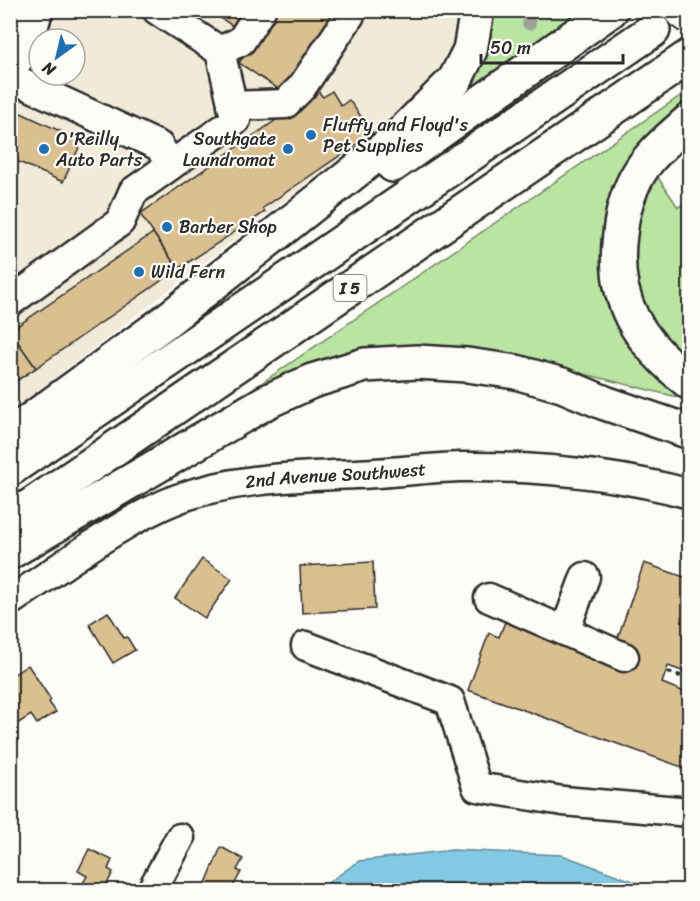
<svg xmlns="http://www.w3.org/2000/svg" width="700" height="901" viewBox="0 0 700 901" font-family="Sriracha,sans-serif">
<rect width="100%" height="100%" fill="#fdfcf7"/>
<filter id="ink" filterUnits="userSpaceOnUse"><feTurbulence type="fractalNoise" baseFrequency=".0167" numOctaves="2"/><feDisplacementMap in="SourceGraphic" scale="12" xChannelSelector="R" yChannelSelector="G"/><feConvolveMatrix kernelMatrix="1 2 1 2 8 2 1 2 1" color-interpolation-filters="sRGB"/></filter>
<g filter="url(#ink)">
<path fill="#f2ead8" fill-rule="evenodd" d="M11 11H458L459 24 446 62 435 75 373 133 11 412ZM39 39H75V75H39Z"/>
<g fill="#b9e4a1" stroke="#728866" stroke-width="1.5">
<path d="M493 11H585L457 104 484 57Z"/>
<path d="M689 90V102L638 150 604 247 689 395V400L516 357 436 345 390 348 244 395Z"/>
<path d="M657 176 678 207 689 202V363L681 357 652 323 637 284 633 266 639 206Z"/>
</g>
<path fill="#82cae3" stroke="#5f8a99" stroke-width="1.5" d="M452 850 562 855 657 890H318L359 861Z"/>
<g fill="#dac090" stroke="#2b2b2b" stroke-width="1.5">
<path d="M208 10H248L236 28Z"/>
<path d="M274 10H331L338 15 286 94 239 63Z"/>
<path d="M318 91 323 97 332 91 341 106 349 100 373 133 263 208 265 212 178 269 140 214Z"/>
<path d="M10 108 82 141 63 182 10 158Z"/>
<path d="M153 233 178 269 36 368 10 331Z"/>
<path d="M10 331 36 368 10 385Z"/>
<path d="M202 559 232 579 205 618 175 598Z"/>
<path d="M373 562 375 609 302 613 300 566Z"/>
<path d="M644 563 690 579V659L685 672 668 666 662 683 690 694V770L468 690 489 633 499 637 505 622 621 664 615 646Z"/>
<path d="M108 612 124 638 127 637 135 650 113 663 89 624Z"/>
<path d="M28 665 51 700 49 702 56 712 37 724 31 715 17 724 10 716V677Z"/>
<path d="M221 847 243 859 237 870 241 872 233 887 241 890H203Z"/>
<path d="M89 849 112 860 108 869 113 872 104 890H84L87 885 83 883 87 876 78 871Z"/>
</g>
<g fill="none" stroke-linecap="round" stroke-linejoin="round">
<defs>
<g id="minor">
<path d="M10 51C17 35 13 26 17 10"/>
<path d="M220 51 241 41 261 10"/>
<path d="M10 71C25 54 33 32 38 10"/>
<path d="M10 77 159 146 171 165 236 120 220 51 157 10"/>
<path d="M232 106 285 104 302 87 350 15 351 10"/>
<path d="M10 302 120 222 133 192 171 165"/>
<path d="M489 598 624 657"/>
<path id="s1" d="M10 601C64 566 117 523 177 499 233 478 296 477 356 474 391 473 425 468 460 467 536 466 616 474 690 494"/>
<path d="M565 631 585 577"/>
<path d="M306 646 450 701 477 787 563 801 690 812"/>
<path d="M152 890 180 838"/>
</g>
<g id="highway">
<path d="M690 120C672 136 651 153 639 173 628 191 622 214 620 234 611 302 639 342 690 383"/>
<path d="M393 165 611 10"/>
<path d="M10 435 162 324 395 140 455 80 470 50 477 10"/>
<path d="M10 469 653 30"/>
<path d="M10 520 690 56"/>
<path d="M10 552 266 402 312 381 365 365 417 362 467 365 516 372 562 385 605 403 690 432"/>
</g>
</defs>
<use href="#minor" stroke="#2b2b2b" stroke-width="33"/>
<use href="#highway" stroke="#2b2b2b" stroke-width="38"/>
<path stroke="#2b2b2b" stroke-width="4" stroke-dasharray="4.5 4.5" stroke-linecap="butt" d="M668 672 690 679"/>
<use href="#minor" stroke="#fdfcf7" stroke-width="28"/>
<use href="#highway" stroke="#fdfcf7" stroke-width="33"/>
<defs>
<path id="major-bridge" d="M680 10 690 17"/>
</defs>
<use href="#major-bridge" stroke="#2b2b2b" stroke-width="38" stroke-linecap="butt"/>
<use href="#major-bridge" stroke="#fdfcf7" stroke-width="33"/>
</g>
<circle fill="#9da297" cx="529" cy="23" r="7"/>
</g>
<g fill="#1f6fb2" stroke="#fdfcf7" stroke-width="2">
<circle cx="311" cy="135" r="6"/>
<circle cx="44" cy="149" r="6"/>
<circle cx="288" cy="149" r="6"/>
<circle cx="167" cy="227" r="6"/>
<circle cx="139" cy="272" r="6"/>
</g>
<g text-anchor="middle" stroke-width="4.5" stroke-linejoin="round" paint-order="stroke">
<rect fill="#fdfcf7" stroke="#6a6a68" stroke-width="1.5" x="333.5" y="275" width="33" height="26" rx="4.5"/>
<g font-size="16" font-weight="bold" fill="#2b2b2b">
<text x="350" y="294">I 5</text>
</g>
<g font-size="18" fill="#2b2b2b" stroke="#fdfcf7" text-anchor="start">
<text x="323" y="131">Fluffy and Floyd's<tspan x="323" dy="21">Pet Supplies</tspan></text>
<text x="56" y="145">O'Reilly<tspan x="56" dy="21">Auto Parts</tspan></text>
<text x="276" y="145" text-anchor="end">Southgate<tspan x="276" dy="21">Laundromat</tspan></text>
<text x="179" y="233">Barber Shop</text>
<text x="151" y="278">Wild Fern</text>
</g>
<g font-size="18" fill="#2b2b2b" stroke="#fdfcf7">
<text dy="6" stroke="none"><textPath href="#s1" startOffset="357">2nd Avenue Southwest</textPath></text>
</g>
</g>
<rect width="700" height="901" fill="none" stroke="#fdfcf7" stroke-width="36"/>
<rect x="18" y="18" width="664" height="865" fill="none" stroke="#2b2b2b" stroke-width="2" filter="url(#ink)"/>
<g transform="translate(57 57) rotate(214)"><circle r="28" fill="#fdfcf7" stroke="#a9a8a5" stroke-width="1.5"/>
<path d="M0-4.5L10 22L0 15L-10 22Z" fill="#1f6fb2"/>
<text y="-9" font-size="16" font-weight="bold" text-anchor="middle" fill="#2b2b2b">N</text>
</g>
<path d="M481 54v9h142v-9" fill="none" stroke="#2b2b2b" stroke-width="3"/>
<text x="490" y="54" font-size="18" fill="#2b2b2b" stroke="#fdfcf7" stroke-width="4.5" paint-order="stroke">50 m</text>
</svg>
